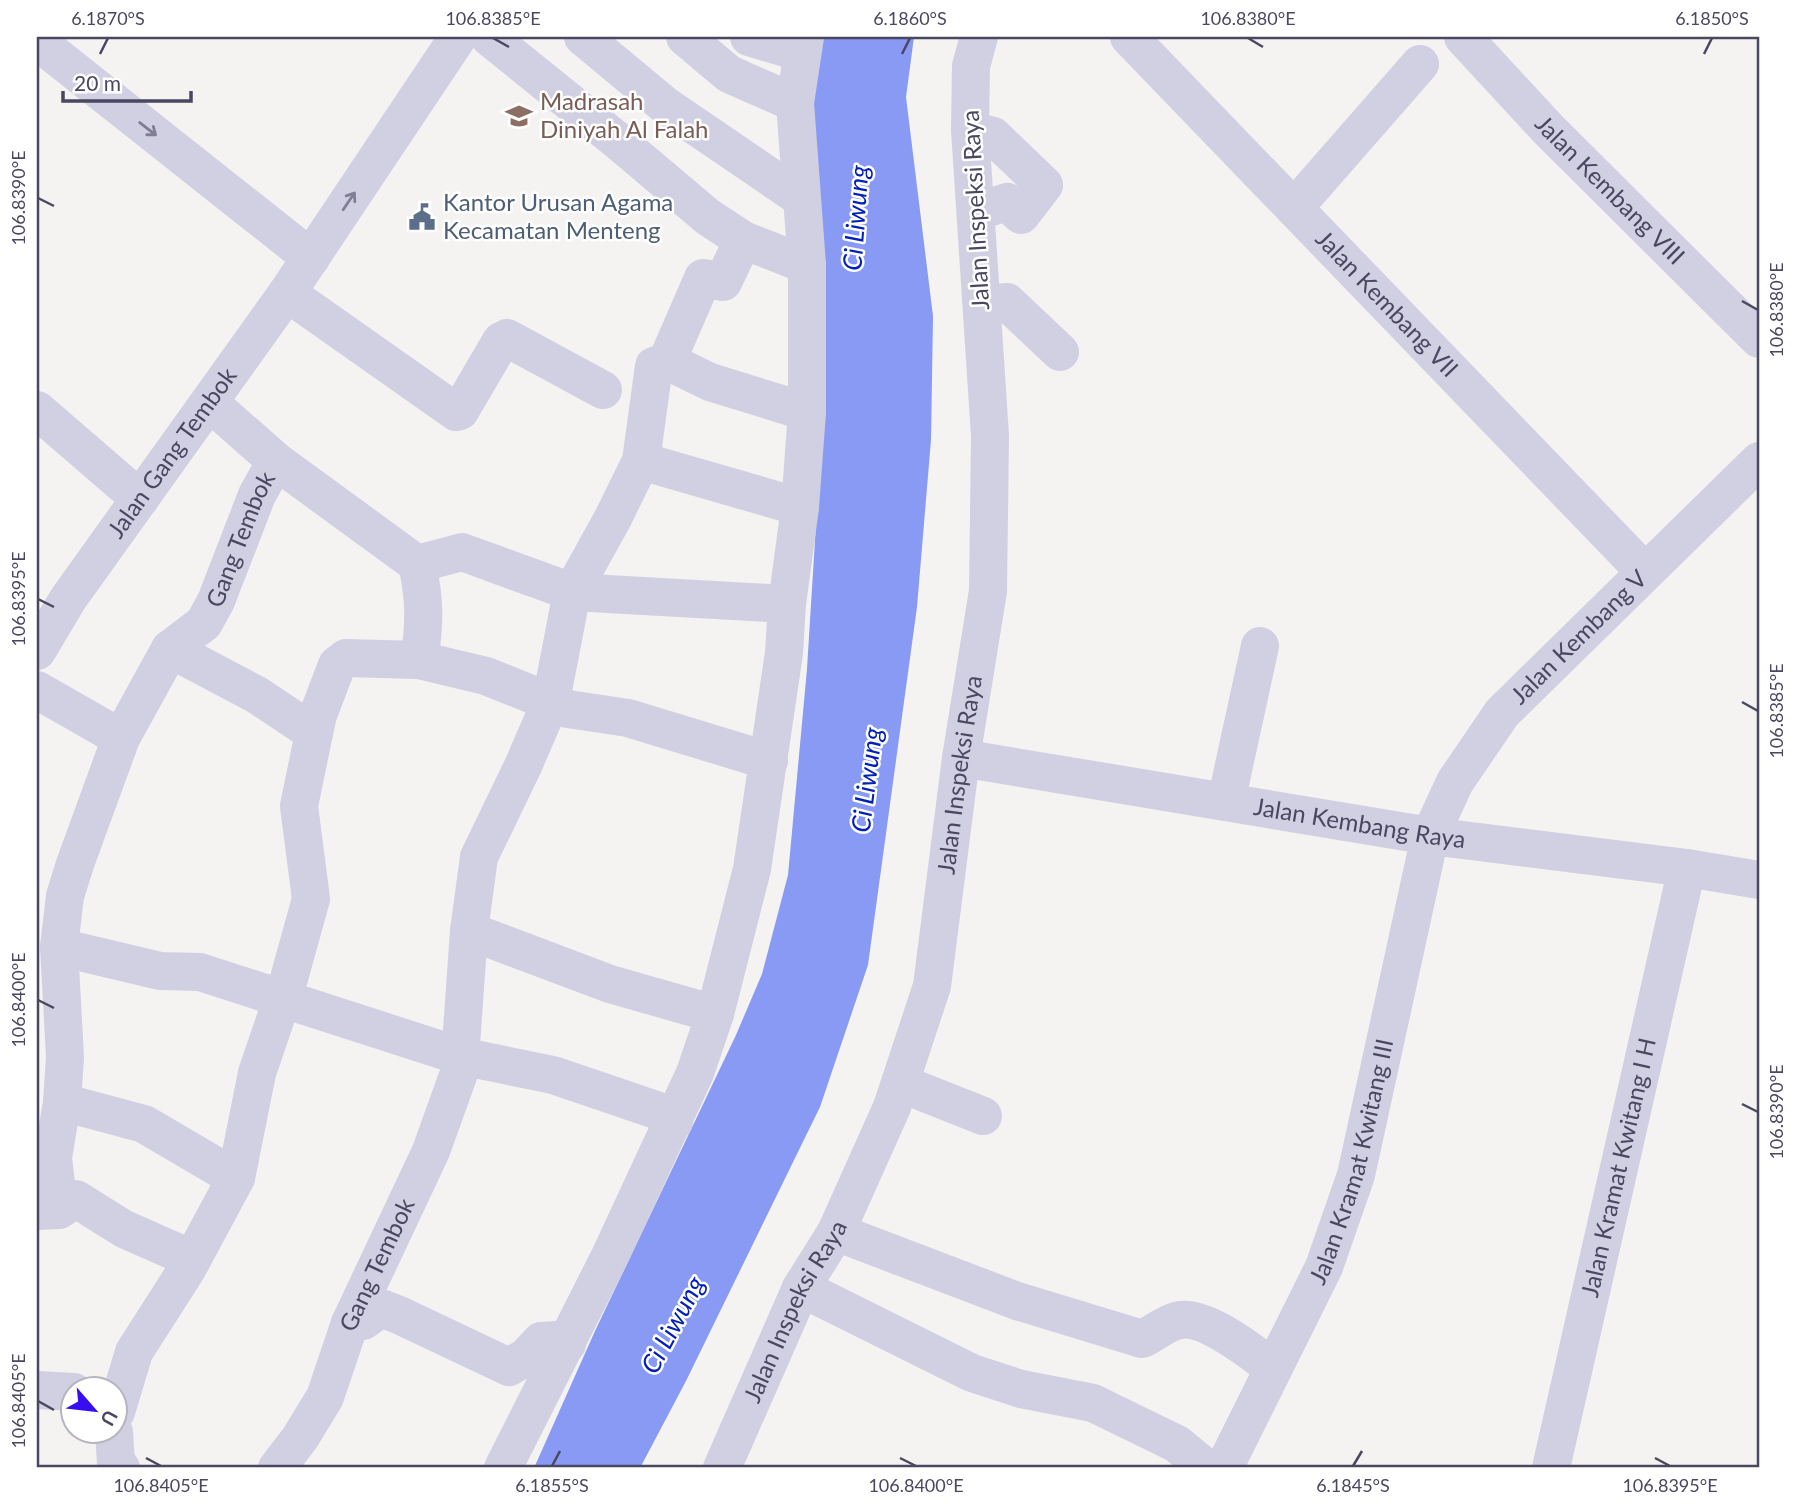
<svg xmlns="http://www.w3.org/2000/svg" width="1796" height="1505" viewBox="0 0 1796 1505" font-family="Lato,sans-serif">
<rect width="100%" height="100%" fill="#f4f3f1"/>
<path fill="#889af3" d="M817 37H914L906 97 933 316 931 440 917 607 868 965 820 1107 686 1381 640 1468H534L595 1331 736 1035 762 974 788 875 807 669 825 379 808 135Z"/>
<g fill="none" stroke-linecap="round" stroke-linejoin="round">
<g stroke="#d1cfe2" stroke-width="38">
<path d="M489 37 618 141 708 217 743 240 807 265"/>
<path d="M583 37 666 106 801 198"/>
<path d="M685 37 729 74 795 103"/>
<path d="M749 37 802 53"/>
<path id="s1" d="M1129 37 1645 572"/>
<path id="s2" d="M1463 37 1548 129 1759 339"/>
<path d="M37 41 311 258"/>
<path d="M970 130 993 136 1044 185 1021 215 1007 202 976 212"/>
<path d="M1294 208 1420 64"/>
<path d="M287 293 456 412 460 411 501 341 507 338 603 390"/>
<path d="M982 304 1007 302 1060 352"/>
<path d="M667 361 710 382 807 412"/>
<path d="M210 403 276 461 417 564 462 552 572 592 787 604"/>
<path d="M37 410 140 499"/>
<path d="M641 461 800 507"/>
<path d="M170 649 257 695 314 733"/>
<path id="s3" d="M37 651 68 599 287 293 458 37"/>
<path d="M419 660 486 676 568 709 628 718 769 761"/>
<path d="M37 690 121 738"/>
<path id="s4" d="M961 758 1430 836 1687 868 1759 880"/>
<path d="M1226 802 1260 646"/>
<path d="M469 931 610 984 715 1014"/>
<path d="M59 947 160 971 200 972 460 1056 553 1075 656 1110 674 1122"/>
<path d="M900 1083 983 1116"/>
<path d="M62 1102 144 1124 236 1178"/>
<path id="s5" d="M59 1210 53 1158 62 1102 65 1057 59 947 65 896 75 864 121 738 170 649 204 623 216 601 257 495 276 461"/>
<path d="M38 1211 59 1210 76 1199 124 1229 192 1259"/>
<path d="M836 1232 1017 1301 1142 1339C1153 1334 1165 1324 1176 1321 1202 1312 1253 1353 1273 1368"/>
<path d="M801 1288 972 1373 1021 1389 1093 1403 1177 1444 1206 1468"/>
<path d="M350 1323 363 1321 381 1308 399 1315 509 1367 526 1357 541 1341 557 1340 567 1344"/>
<path d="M37 1390 74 1392"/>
<path d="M116 1412 134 1352 187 1269 236 1178 257 1073 288 982 311 899 299 806 314 733 318 715 337 665 346 658 419 660C425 625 425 599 417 564"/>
<path d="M114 1432 116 1463 121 1468"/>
<path id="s6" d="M277 1468 300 1438 325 1397 350 1323 431 1151 459 1073 469 931 479 857 523 766 551 701 572 592 613 518 641 461 654 366 667 361 703 278 723 282 743 240"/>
<path d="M503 1468 610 1256 695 1073 715 1014 752 869 784 653 787 604 800 507 807 412V265L795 103 805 37"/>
<path id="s7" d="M722 1468 801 1288 836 1232 892 1107 932 986 961 758 988 591 990 436 970 130 971 66 979 37"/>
<path id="s8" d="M1224 1468 1324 1267 1356 1175 1430 836 1455 782 1502 713 1759 461"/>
<path id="s9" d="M1551 1468 1687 868"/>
</g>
</g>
<defs><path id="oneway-shaft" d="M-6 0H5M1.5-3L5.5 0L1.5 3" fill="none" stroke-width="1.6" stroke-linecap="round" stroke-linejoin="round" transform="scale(1.75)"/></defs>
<g stroke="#807d94">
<use href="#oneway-shaft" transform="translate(148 129) rotate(38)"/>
<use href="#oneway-shaft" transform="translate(349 201) rotate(-56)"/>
</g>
<path fill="none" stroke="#4a4760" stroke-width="2.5" d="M493 38 509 47M1248 38 1263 47M100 54 108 38M902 54 910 38M1704 54 1712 38M38 198 54 206M1742 301 1758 310M38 599 54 607M1742 702 1758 711M38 1000 54 1008M1742 1104 1758 1112M38 1401 54 1410M146 1458 161 1466M900 1458 916 1466M1655 1458 1670 1466M552 1466 560 1451M1353 1466 1362 1451"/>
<defs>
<symbol id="school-bare" viewBox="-9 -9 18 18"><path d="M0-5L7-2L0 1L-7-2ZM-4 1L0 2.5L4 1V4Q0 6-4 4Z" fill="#8d6e63" stroke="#fff" stroke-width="2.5" paint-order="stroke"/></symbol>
<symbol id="civic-bare" viewBox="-9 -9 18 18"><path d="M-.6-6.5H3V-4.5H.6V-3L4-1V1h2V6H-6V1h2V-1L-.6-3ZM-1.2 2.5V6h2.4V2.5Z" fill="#5c6f8a" stroke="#fff" stroke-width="2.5" paint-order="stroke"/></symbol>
</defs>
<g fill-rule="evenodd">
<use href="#school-bare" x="500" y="97" width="38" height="38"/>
<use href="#civic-bare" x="403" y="198" width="38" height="38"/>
</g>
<g text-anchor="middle" stroke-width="5" stroke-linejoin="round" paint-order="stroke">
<g font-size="24" fill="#785e54" stroke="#fff" text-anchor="start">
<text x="540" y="110">Madrasah<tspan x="540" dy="28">Diniyah Al Falah</tspan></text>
</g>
<g font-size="24" fill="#4a4760" stroke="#fff">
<text dy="8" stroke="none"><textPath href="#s2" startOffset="212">Jalan Kembang VIII</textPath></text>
<text transform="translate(976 210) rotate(-93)" y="8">Jalan Inspeksi Raya</text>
<text dy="8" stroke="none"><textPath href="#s1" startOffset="371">Jalan Kembang VII</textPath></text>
<text dy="8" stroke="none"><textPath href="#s3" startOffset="240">Jalan Gang Tembok</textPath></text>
<text dy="8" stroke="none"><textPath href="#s5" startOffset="719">Gang Tembok</textPath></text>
<text dy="8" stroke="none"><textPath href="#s8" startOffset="920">Jalan Kembang V</textPath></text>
<text dy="8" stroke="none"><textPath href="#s7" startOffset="740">Jalan Inspeksi Raya</textPath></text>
<text dy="8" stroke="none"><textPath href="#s4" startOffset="404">Jalan Kembang Raya</textPath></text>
<text dy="8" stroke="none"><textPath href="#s8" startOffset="334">Jalan Kramat Kwitang III</textPath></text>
<text dy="8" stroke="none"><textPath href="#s9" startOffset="308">Jalan Kramat Kwitang I H</textPath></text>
<text dy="8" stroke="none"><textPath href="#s6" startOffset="228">Gang Tembok</textPath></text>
<text dy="8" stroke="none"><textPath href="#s7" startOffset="173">Jalan Inspeksi Raya</textPath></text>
</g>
<g font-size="24" fill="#4e5e75" stroke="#fff" text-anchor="start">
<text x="443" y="211">Kantor Urusan Agama<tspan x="443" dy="28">Kecamatan Menteng</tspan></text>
</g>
<g font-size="26" font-style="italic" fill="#0220b9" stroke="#fff">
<text transform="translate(856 218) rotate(-86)" y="9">Ci Liwung</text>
<text transform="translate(867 780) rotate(-83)" y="9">Ci Liwung</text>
<text transform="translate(673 1325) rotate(-62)" y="9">Ci Liwung</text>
</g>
</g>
<rect width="1796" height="1505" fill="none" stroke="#ffffff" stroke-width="77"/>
<g transform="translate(94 1410) rotate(118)"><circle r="33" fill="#ffffff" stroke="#b7b5bf" stroke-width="2"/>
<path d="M0-5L12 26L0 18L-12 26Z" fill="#380df2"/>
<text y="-10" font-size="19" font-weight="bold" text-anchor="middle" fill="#4a4760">U</text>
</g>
<path d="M63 91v10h128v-10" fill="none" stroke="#4a4760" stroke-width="3.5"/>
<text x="74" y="91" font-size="21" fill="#4a4760" stroke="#ffffff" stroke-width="5" paint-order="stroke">20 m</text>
<rect x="38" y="38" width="1720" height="1428" fill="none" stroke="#4a4760" stroke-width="2.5"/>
<g font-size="18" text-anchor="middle" fill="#4a4760">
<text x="108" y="25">6.1870°S</text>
<text x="493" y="25">106.8385°E</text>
<text x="910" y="25">6.1860°S</text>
<text x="1248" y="25">106.8380°E</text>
<text x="1712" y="25">6.1850°S</text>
<text transform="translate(19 198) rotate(-90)" y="6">106.8390°E</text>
<text transform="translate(1777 310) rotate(-90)" y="6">106.8380°E</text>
<text transform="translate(19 599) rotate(-90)" y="6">106.8395°E</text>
<text transform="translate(1777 711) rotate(-90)" y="6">106.8385°E</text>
<text transform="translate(19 1000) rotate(-90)" y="6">106.8400°E</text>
<text transform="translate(1777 1112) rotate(-90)" y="6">106.8390°E</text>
<text transform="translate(19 1401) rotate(-90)" y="6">106.8405°E</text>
<text x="161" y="1492">106.8405°E</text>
<text x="552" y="1492">6.1855°S</text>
<text x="916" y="1492">106.8400°E</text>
<text x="1353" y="1492">6.1845°S</text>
<text x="1670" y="1492">106.8395°E</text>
</g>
</svg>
